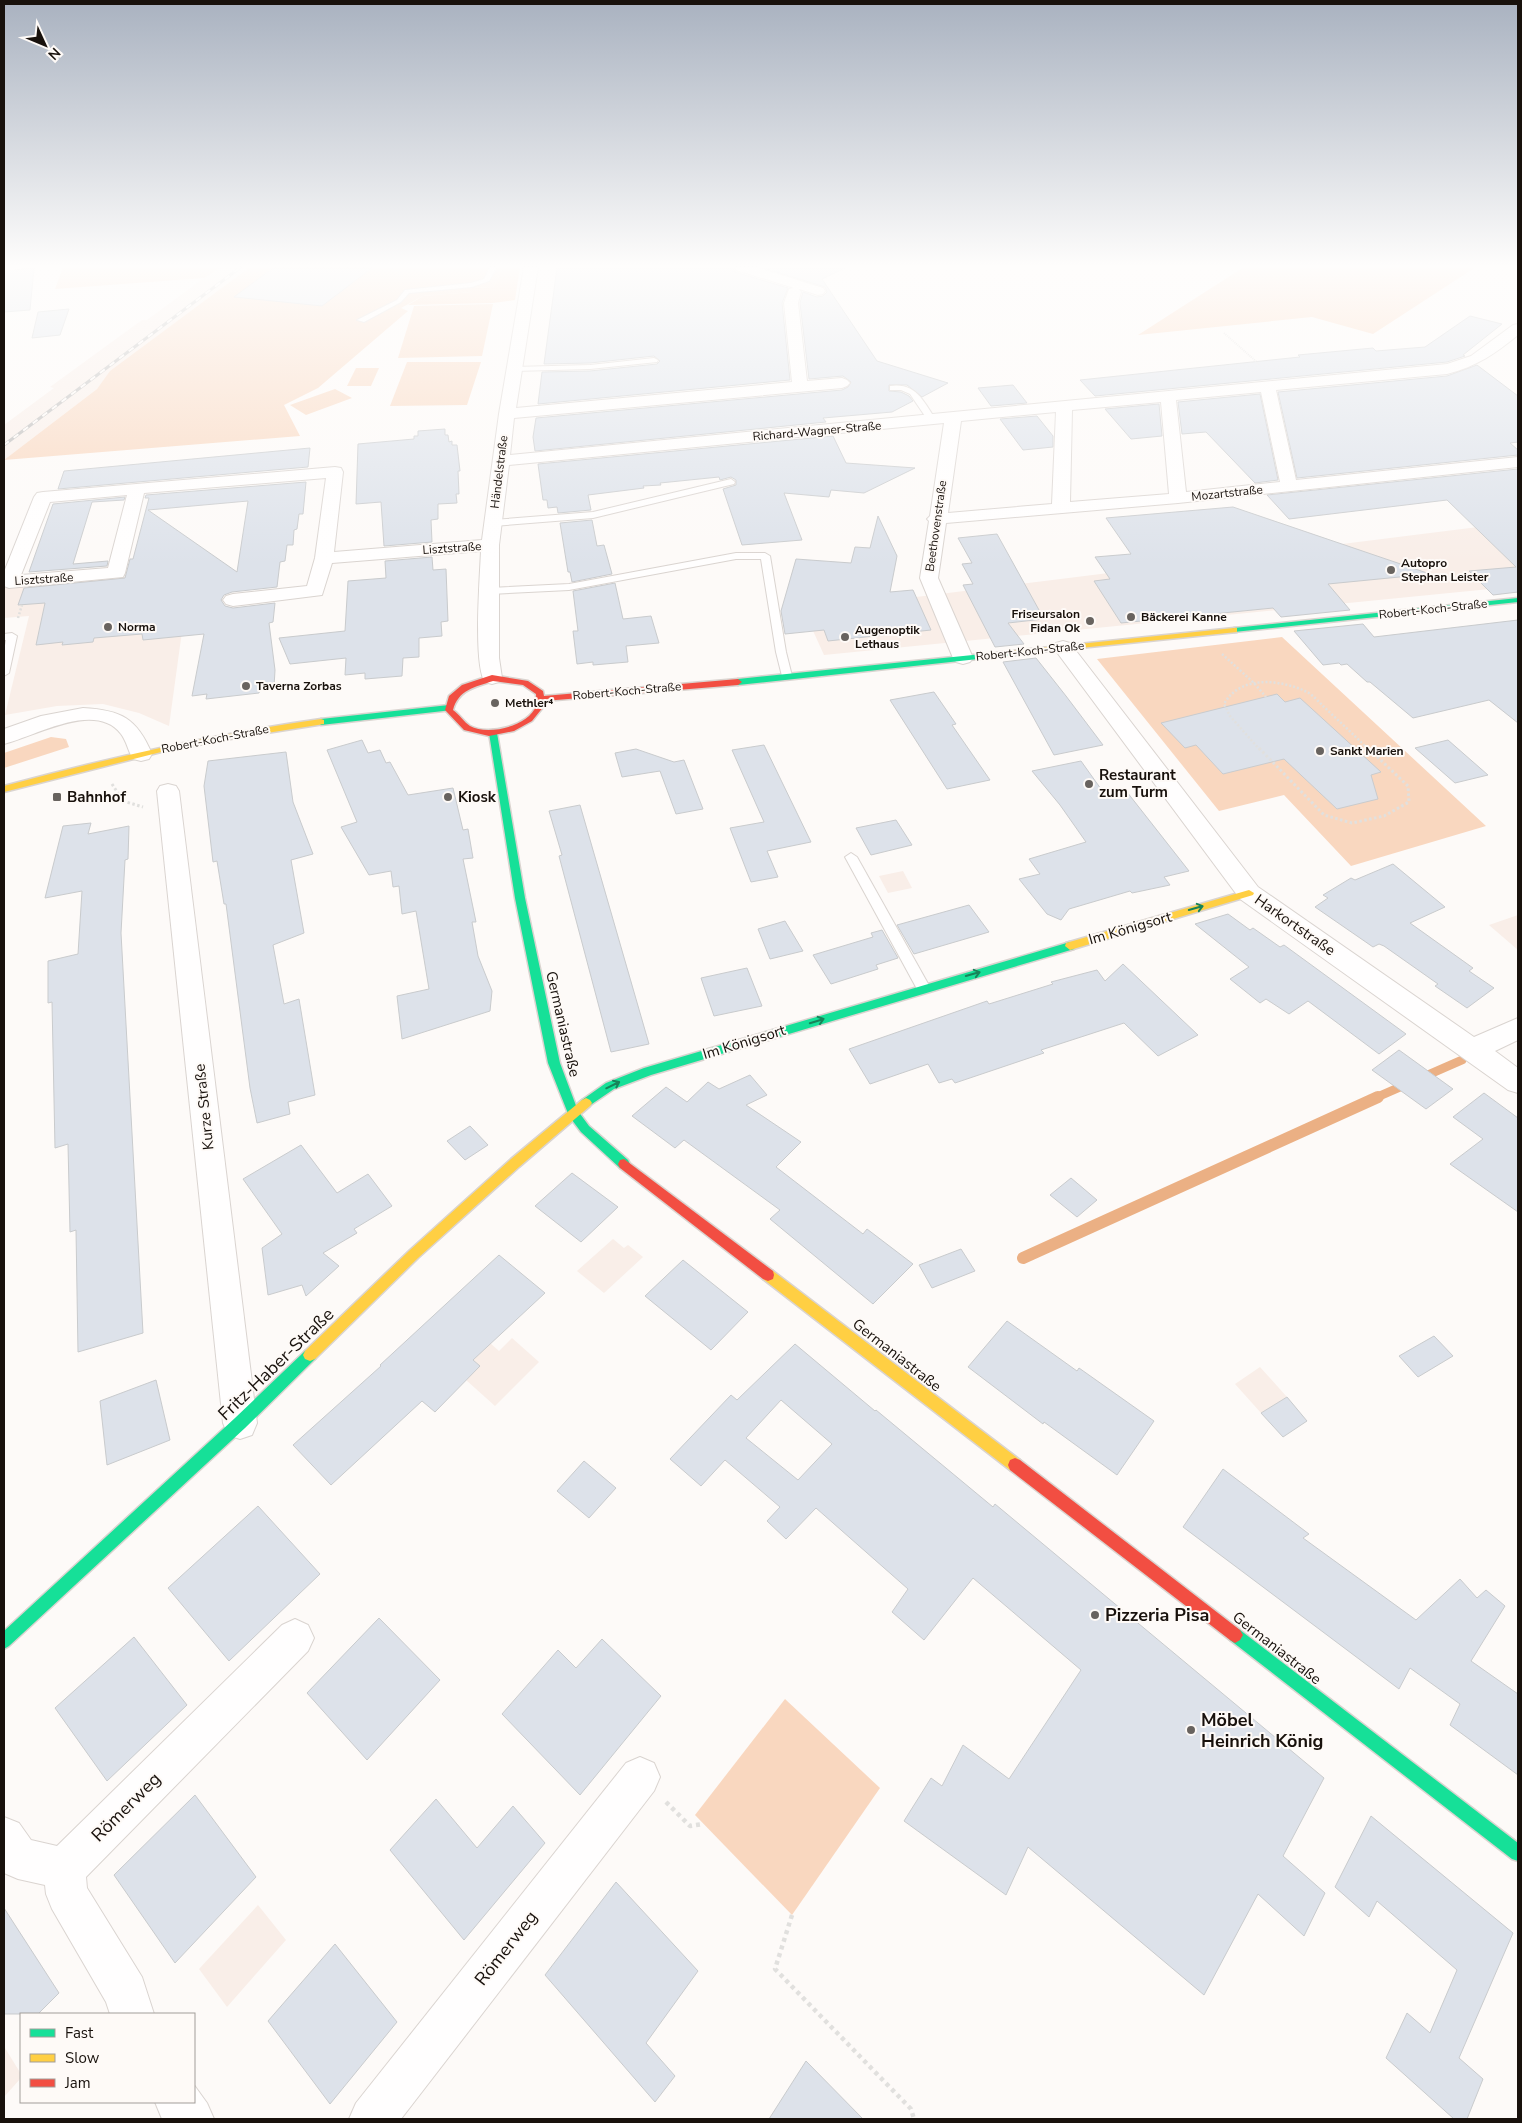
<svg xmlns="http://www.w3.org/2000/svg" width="1522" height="2123" viewBox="0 0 1522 2123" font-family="'Nunito Sans',sans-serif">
<rect width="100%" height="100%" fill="#fdfaf8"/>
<g fill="#f9eee8">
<path d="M222 267H250L111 371 97 389 4 460V425L54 388 50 387 142 320H147L204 278Z"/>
<path d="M1518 522V586L1510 587 824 655 804 611Z"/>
<path d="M190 573 169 726 139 713 103 704 57 706 5 715 29 616 4 618V588Z"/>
<path d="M903 871 912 888 888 893 879 876Z"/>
<path d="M1518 915V950L1489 925Z"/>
<path d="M613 1239 624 1248 628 1245 643 1257 604 1293 577 1271Z"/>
<path d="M463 1319 499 1351 512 1338 539 1362 495 1406 466 1380 480 1366 445 1335Z"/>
<path d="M1260 1367 1287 1397 1261 1413 1235 1384Z"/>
<path d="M258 1905 286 1940 227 2007 199 1969Z"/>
<path d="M5 2048 21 2074V2078L4 2097Z"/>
</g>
<g fill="#f9d7bf">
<path d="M63 267H222L204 278 55 289Z"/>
<path d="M250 267H503L493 288 472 287V292L423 296 401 308 408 311 318 388 284 405 300 436 4 460 97 389 110 371Z"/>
<path d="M493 304 482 356 398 358 414 306Z"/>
<path d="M407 362H481L467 405 390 406Z"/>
<path d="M356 368H379L371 386H347Z"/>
<path d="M335 389 352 398 306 415 290 405Z"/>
<path d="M1282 637 1486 826 1351 866 1284 795 1219 811 1097 659Z"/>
<path d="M51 737 66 739 69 747 4 768V753Z"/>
<path d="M785 1699 880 1788 792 1915 695 1815Z"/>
</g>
<g fill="#fbd4b9">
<path d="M503 267H520L515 300 493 303 408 305 423 296 472 292V287L493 288Z"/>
<path d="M1244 267H1476L1373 334 1312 317 1138 335Z"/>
</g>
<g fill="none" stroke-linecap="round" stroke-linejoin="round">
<path stroke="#ebb084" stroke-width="9" d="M1375 1098 1462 1060"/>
<path stroke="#ebb084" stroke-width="12" d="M1023 1258 1378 1097"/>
</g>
<g fill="#dde2ea" stroke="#c9cbcd" fill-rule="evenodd">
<path d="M34 268 30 310 4 312V271Z"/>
<path d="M273 268H372L322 306 234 297Z"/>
<path d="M557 268H733L735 272 788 288 782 303 790 380 538 404 542 372 590 371 657 364 660 361 654 356 590 363 544 364Z"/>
<path d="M764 268H845L822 279 877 361 948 383 922 397 907 385H889V391L901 392 909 396 913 401 892 412 823 418 826 422 535 451 533 437 536 418 842 390 848 387 851 382 843 376 809 379 800 303 803 292 817 297 823 296 827 292 825 287Z"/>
<path d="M69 309 60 335 32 338 38 312Z"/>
<path d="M1470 316 1502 324 1463 355 1465 356 1447 362 1095 396 1080 380 1300 357 1298 355 1373 348 1376 351 1425 347Z"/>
<path d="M1477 365 1518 396V442L1510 443 1518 450V455L1297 478 1278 392 1447 376Z"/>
<path d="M1013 385 1027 403 991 406 978 388Z"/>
<path d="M1260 394 1278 480 1255 483 1206 432 1182 434 1178 402Z"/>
<path d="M1159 404 1162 436 1131 439 1105 409Z"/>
<path d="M1037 416 1053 436V447L1023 450 1000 419Z"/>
<path d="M445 429V435H448L449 442 452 441V445H457L460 471H458L459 494H456L457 503 438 504V519L431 520 432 542 384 546 381 502 356 504 358 444 414 439V436H418V431Z"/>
<path d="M833 436 846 463 915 468 864 493 831 490 829 497 784 493 802 540 742 545 723 489 736 485V480L731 477 720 480 719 477 660 483 661 485 643 486 644 488 588 495 591 510 558 513 557 507 548 508 547 500H543L538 464Z"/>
<path d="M310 448 308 467 58 489 64 471Z"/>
<path d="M1518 469V592L1493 595 1469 571 1516 567 1447 500 1289 519 1267 495Z"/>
<path d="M306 482 303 514H299L297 529 294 530 293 545H287L285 561 280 562 277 587 232 592 224 595 221 600 225 606 233 608 275 603 273 622 269 623 275 670 274 687 260 689 259 693 206 699 207 694 192 696 204 634 143 640 142 634 94 638 93 642 62 645 63 642 36 645 45 603 18 605 24 588 125 578 130 559H133L149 498H145L146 495ZM248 501 237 572 148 510Z"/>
<path d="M125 497 124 500 92 502 73 564 108 561 107 566 29 572 53 504Z"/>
<path d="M1233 507 1430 574 1328 584 1350 610 1281 617 1273 608 1121 623 1094 581 1110 579 1095 557 1131 554 1106 518Z"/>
<path d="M878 516 897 556 890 592 913 590 931 630 828 641 824 630 785 634 781 611 796 559 851 563 855 547 870 548Z"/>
<path d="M592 520 597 546 604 545 612 574 572 582 570 572H568L560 523Z"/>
<path d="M997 534 1044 619 1008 623 1024 644 995 647 963 585 973 584 962 564 972 563 958 538Z"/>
<path d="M432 557 433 570 446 569 448 621 441 622 442 636 419 638V657L403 658 402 676 365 679V673L345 675 346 658 290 664 279 638 345 631 348 581 386 578 385 561Z"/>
<path d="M615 583 623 619 651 616 659 643 626 646 628 662 593 665V662L577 664 573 631H578L573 591Z"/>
<path d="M1518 620V723L1489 700 1413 718 1370 682H1367L1347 664 1341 665 1339 663 1323 665 1294 631 1363 624 1374 637Z"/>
<path d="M1036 658 1066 696 1103 745 1054 755 1003 662Z"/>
<path d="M934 692 956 724 952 725 990 780 947 789 890 700Z"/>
<path d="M1277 694 1285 702 1300 698 1381 772 1371 775 1378 799 1337 809 1284 759 1223 774 1196 745 1185 748 1161 723Z"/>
<path d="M362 740 368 753 380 750 386 763 390 762 408 795 453 788 463 830 468 829 473 858 463 859 476 922H472L478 956 492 991 490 1011 402 1039 397 996 429 989 416 911 402 914 399 886 393 887 391 871 369 875 341 827 357 822 327 750Z"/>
<path d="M1448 740 1488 775 1455 783 1415 748Z"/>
<path d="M764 745 811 842 767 851 778 877 751 882 730 828 764 822 732 750Z"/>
<path d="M636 749 674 762 684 760 703 809 676 814 660 771 622 777 615 753Z"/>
<path d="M286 752 293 802 313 854 291 860 304 933 273 945 284 1004 299 999 315 1095 288 1102 290 1114 257 1123 250 1088 226 904H224L217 861 213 862 204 786 208 761Z"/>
<path d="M1081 761 1106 796 1127 792 1189 871 1164 877 1170 885 1132 893 1130 891 1069 909 1061 920 1047 914 1019 879 1040 874 1029 859 1086 842 1060 805 1032 771Z"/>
<path d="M580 805 649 1044 611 1052 559 856 562 855 549 811Z"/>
<path d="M896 820 912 845 871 855 856 828Z"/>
<path d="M91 823 88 834 129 826 128 859 125 860 121 933 143 1333 78 1352 76 1230 70 1232 68 1144 55 1148 52 1002 48 1003V961L78 954 82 891 45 898 63 826Z"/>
<path d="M1393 864 1445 907 1410 923 1473 968 1469 971 1494 988 1467 1008 1435 986 1438 984 1384 946 1379 944 1373 947 1315 907 1328 898 1323 895 1351 878 1355 880Z"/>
<path d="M969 905 989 932 914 954 897 925Z"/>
<path d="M1228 914 1250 930 1253 928 1280 947 1284 945 1406 1034 1379 1054 1308 1001 1289 1014 1266 999 1260 1003 1230 979 1249 967 1195 924Z"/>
<path d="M785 921 803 951 770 959 758 929Z"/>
<path d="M882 930 898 958 876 965 878 969 831 984 813 955 873 937 871 933Z"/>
<path d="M1123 964 1198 1035 1158 1056 1124 1023 1041 1050 1044 1053 955 1083 952 1079 939 1083 928 1064 870 1084 849 1049 987 1001 989 1004 1053 984 1051 982 1097 970 1105 981Z"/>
<path d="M747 968 762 1006 714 1016 701 978Z"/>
<path d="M1399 1050 1453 1089 1426 1109 1372 1070Z"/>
<path d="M750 1075 767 1095 746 1105 801 1142 776 1167 863 1234 867 1229 913 1264 873 1304 770 1219 780 1210 684 1140 675 1148 632 1116 666 1087 687 1102 708 1082 719 1089Z"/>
<path d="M1484 1093 1518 1118V1212L1450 1164 1483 1139 1453 1117Z"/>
<path d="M470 1126 488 1145 465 1160 447 1141Z"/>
<path d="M301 1145 337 1193 368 1174 392 1206 354 1229 357 1233 323 1253 339 1266 306 1296 302 1285 268 1295 262 1248 282 1234 243 1179Z"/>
<path d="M572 1173 618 1207 581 1242 535 1206Z"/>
<path d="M1071 1178 1097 1200 1077 1217 1050 1195Z"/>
<path d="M961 1249 975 1271 932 1288 919 1265Z"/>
<path d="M499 1255 545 1293 473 1360 480 1366 435 1412 422 1401 331 1485 293 1445 381 1366 380 1365Z"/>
<path d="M683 1260 748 1312 711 1350 645 1296Z"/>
<path d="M1007 1321 1077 1371 1079 1368 1154 1421 1117 1475 1044 1422 1043 1424 968 1367Z"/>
<path d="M1434 1336 1453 1356 1418 1377 1399 1356Z"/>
<path d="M795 1344 875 1411 876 1410 993 1507 995 1504 1324 1778 1283 1856 1325 1893 1304 1936 1258 1894 1204 1995 1028 1847 1006 1895 904 1821 931 1778 942 1786 963 1745 1009 1779 1081 1670 973 1578 924 1640 892 1612 908 1589 816 1508 786 1539 767 1521 780 1507 725 1460 701 1486 670 1459 731 1395 737 1400ZM781 1400 832 1444 798 1480 746 1438Z"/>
<path d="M156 1380 170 1440 107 1465 100 1401Z"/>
<path d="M1287 1397 1307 1421 1283 1437 1261 1413Z"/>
<path d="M584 1461 616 1488 589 1518 557 1491Z"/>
<path d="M1223 1469 1309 1534 1303 1538 1416 1620 1460 1579 1477 1598 1486 1590 1505 1606 1471 1661 1518 1694V1775L1450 1725 1460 1704 1410 1668 1399 1689 1183 1527Z"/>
<path d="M258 1506 320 1574 229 1661 168 1588Z"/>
<path d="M379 1618 440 1680 367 1760 307 1693Z"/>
<path d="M134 1637 187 1705 107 1781 55 1708Z"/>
<path d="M602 1639 661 1696 580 1795 502 1714 558 1650 576 1668Z"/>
<path d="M195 1795 256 1877 175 1963 114 1875Z"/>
<path d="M436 1799 477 1848 513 1806 545 1843 464 1940 390 1850Z"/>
<path d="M1371 1816 1513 1933 1459 2058 1483 2079 1467 2119H1454L1386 2058 1407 2013 1430 2033 1457 1970 1377 1901 1369 1917 1335 1887Z"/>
<path d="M616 1882 698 1971 646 2043 675 2076 655 2102 545 1975Z"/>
<path d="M4 1908 59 1993 38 2014H4Z"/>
<path d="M335 1944 397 2022 330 2104 268 2021Z"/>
<path d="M806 2061 863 2119H769Z"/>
</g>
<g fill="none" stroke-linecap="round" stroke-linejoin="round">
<defs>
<g id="lane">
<path d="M490 267H497L489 281 472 287 409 293 401 302 364 322 357 320 397 300 405 290 471 283 484 279Z"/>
<path d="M654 358 658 360 657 362 590 369 514 371 510 369 514 367 590 365Z"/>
<path d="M890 386C916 382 924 402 936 420L935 422H929L910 394 901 390H890Z"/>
<path d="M731 479 735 482 734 484 593 518 493 526 489 523 493 520 593 512Z"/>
<path d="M736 553H765L770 556 786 652 792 676 791 678H783L782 676 776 652 761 559H736L569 590 490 594 485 591 490 588 569 584Z"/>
<path d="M12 633 17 636 9 673 4 676V651L6 640H4V634Z"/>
<path d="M851 853 857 857 931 989 929 992H919L917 989 845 857Z"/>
</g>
<g id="street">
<path d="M524 267H538L516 408 792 382 784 303 789 289 794 288 736 270 735 267H756L823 288 825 291 823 294 818 295 799 289 801 292 798 303 807 381 842 378 847 380 850 383 847 386 842 388 514 418 510 455 1447 364 1471 356 1513 325 1518 324V335C1496 353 1476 367 1447 374L1276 390 1296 480 1518 457V467L1178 503 946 523 938 578 973 658 970 662 963 664 956 662 953 658 920 578 929 521 927 519 930 516 944 423 509 465 499 545V658L502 678 499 682 492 684 485 682C473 665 480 576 481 551L332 563 322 595 233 606 226 604 223 600 226 596 233 594 307 586 315 558 326 478 144 493 125 573 123 577 9 588 4 586V572L34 497 37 493 43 492 335 467 341 468 343 472 334 552 482 540 499 414ZM1261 392 1280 482 1186 492 1176 400ZM1161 402 1169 494 1070 502 1072 410ZM1056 412 1052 504 948 513 961 421ZM127 495 108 568 21 575 50 502Z"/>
<path d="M1063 641 1070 643 1258 887 1474 1037 1518 1018V1040L1495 1051 1518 1068V1093L1508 1090 1240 899 1053 647 1056 643Z"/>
<path d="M83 708C121 710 137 718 152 754L149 759 141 761 133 759C128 751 127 742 121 734 95 700 34 737 4 744V729L41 716Z"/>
<path d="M168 784 176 786 179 791 257 1423 252 1435 240 1439 228 1435 223 1423 157 791 160 786Z"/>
<path d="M295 1619 308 1625 314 1638 308 1651 86 1877 87 1888 142 1977 154 2014H110L106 2002 52 1909 46 1894 45 1885 18 1879 4 1873V1817L19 1823 31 1840 57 1846 282 1625Z"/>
<path d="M640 1757 654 1763 660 1777 654 1791 401 2119H349L356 2103 626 1763Z"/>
<path d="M194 2085 207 2103 214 2119H162L155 2102H194Z"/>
</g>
<g id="fast">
<path d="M1518 598V602L1234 632 1230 630 1234 628Z"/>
<path d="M1012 651 1016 653 1015 655 738 685 734 682 738 679Z"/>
<path d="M449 705 453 708 452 710 321 725 317 722 321 719Z"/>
<path d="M493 730 497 733 525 898 560 1063 578 1111 589 1126 628 1160 630 1164 628 1168 624 1169 620 1168 581 1132 569 1116 548 1063 515 898 489 733Z"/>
<path d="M1070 942 1075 946 1074 949 651 1075 614 1089 586 1108 582 1106 580 1103 582 1100 606 1083 644 1068Z"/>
<path d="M310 1349 315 1351 317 1355 315 1359 245 1428 9 1646 4 1649V1631L235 1418 305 1351Z"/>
<path d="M1235 1627 1240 1630 1518 1843V1861L1512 1859 1230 1640 1227 1635 1230 1630Z"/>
</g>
<g id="slow">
<path d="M1234 628H1237V632L1012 655 1008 653 1012 651Z"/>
<path d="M321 719 324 720V724L241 737 161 752 4 792V786C108 758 213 734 321 719Z"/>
<path d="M1249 890 1254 893 1253 895 1070 950 1065 946 1066 943Z"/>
<path d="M586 1098 590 1100 592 1103 590 1106 519 1167 418 1258 315 1359 310 1361 305 1359 303 1355 305 1351 410 1250 511 1159 582 1100Z"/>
<path d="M768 1269 773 1271 1020 1460 1022 1465 1020 1470 1015 1472 1010 1470 763 1279 762 1275 763 1271Z"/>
</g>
<g id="jam">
<path d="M492 675 528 681 543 691 544 696 738 679 742 682 738 685 544 701V706L532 721 514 731 489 736 464 730 445 710 449 696 462 685ZM493 681 523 685 536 694C536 697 537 703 536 706 529 726 488 736 470 726 464 722 459 714 453 710 458 690 475 687 493 681Z"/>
<path d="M624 1159 773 1271 774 1275 773 1279 768 1281 763 1279 620 1168 618 1164 620 1160Z"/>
<path d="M1015 1458 1020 1460 1240 1630 1243 1635 1240 1640 1235 1643 1230 1640 1010 1470 1008 1465 1010 1460Z"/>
</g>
</defs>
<use href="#lane" stroke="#dad4d0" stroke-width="2"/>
<use href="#street" stroke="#dad4d0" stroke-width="2"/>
<use href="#fast" stroke="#dad4d0" stroke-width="3"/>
<use href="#slow" stroke="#dad4d0" stroke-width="3"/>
<use href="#jam" stroke="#dad4d0" stroke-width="3"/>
<g stroke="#e1e0de" stroke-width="2" stroke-dasharray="1 1" stroke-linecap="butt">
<path d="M391 267 401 274"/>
<path d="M1224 333 1259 364"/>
</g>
<g stroke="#e1e0de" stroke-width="2.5" stroke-dasharray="2 2" stroke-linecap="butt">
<path d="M18 618 22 605"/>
<path d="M1222 654 1254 683 1266 697"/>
<path d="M1260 750 1230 716 1224 704C1240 675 1280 679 1307 692 1313 695 1319 702 1324 707 1339 721 1354 735 1369 750"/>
</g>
<g stroke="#e1e0de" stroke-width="3" stroke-dasharray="2.5 2.5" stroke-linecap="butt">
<path d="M1259 748 1324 815 1352 823 1384 816 1409 802 1408 786 1368 748"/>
<path d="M112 784 123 801 143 807"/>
</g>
<g stroke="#e1e0de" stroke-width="4.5" stroke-dasharray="4 4" stroke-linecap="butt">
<path d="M666 1802 690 1826 703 1824"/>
<path d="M792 1915 775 1969 911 2109 914 2119"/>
</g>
<use href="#lane" fill="#fffefe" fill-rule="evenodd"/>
<use href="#street" fill="#fffefe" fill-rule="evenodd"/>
<use href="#fast" fill="#16e098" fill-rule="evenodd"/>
<use href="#slow" fill="#ffcf43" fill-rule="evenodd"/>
<use href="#jam" fill="#f24e42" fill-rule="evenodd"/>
<defs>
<path id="rail" d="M4 445 241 267"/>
</defs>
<use href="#rail" stroke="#b9b8b7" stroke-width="3"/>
<use href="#rail" stroke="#fefaf7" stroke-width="2" stroke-dasharray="6" stroke-linecap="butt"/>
</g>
<defs><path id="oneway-shaft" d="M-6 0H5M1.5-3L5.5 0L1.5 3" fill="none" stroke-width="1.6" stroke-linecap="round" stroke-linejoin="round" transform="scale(1.25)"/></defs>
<g stroke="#178359">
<use href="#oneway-shaft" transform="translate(1196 908) rotate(-16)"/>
<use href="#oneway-shaft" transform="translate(973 974) rotate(-16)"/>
<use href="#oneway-shaft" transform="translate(817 1021) rotate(-17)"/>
<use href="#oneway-shaft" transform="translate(613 1085) rotate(-26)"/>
</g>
<linearGradient id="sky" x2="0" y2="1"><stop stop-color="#a9b2c0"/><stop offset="0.47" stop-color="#fefdfc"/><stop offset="1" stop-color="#fefdfc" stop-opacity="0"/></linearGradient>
<rect width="1522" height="565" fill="url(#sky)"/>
<g fill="#68635f" stroke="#fefaf7" stroke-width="2">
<circle cx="1391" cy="570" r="5"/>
<circle cx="1131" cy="617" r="5"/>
<circle cx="1090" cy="621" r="5"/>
<circle cx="108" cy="627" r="5"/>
<circle cx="845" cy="637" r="5"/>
<circle cx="246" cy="686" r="5"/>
<circle cx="495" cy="703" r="5"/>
<circle cx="1320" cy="751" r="5"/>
<circle cx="1089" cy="784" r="5"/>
<rect x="52" y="792" width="10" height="10" rx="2.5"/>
<circle cx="448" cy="797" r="5"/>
<circle cx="1095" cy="1615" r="5"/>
<circle cx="1191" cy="1730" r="5"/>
</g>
<g text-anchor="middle" stroke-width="4" stroke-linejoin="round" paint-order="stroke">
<g font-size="12" fill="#18110c" stroke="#fefaf7">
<text transform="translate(817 431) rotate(-5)" y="4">Richard-Wagner-Straße</text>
<text transform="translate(499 472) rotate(-83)" y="4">Händelstraße</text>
<text transform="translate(1227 493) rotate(-6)" y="4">Mozartstraße</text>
<text transform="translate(936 526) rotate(-82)" y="4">Beethovenstraße</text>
<text transform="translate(452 548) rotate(-4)" y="4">Lisztstraße</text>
<text transform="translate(44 579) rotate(-4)" y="4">Lisztstraße</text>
<text transform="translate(1433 609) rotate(-6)" y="4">Robert-Koch-Straße</text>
<text transform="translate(1030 651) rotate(-6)" y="4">Robert-Koch-Straße</text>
<text transform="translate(627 691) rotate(-5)" y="4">Robert-Koch-Straße</text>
<text transform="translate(215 739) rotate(-11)" y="4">Robert-Koch-Straße</text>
</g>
<g font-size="12" font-weight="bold" fill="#18110c" stroke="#fefaf7" text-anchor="start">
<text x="1401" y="567">Autopro<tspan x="1401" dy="14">Stephan Leister</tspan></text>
<text x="1080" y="618" text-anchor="end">Friseursalon<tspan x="1080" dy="14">Fidan Ok</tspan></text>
<text x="1141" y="621">Bäckerei Kanne</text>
<text x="118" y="631">Norma</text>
<text x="855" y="634">Augenoptik<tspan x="855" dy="14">Lethaus</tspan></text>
<text x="256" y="690">Taverna Zorbas</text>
<text x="505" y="707">Methler⁴</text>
<text x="1330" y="755">Sankt Marien</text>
</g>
<g font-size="15" font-weight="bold" fill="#18110c" stroke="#fefaf7" text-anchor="start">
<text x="1099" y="780">Restaurant<tspan x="1099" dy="17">zum Turm</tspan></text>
<text x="67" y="802">Bahnhof</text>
<text x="458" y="802">Kiosk</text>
</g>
<g font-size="15" fill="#18110c" stroke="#fefaf7">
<text transform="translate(1295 925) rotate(35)" y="5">Harkortstraße</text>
<text transform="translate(1130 928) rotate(-16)" y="5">Im Königsort</text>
<text transform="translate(563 1024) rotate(77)" y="5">Germaniastraße</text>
<text transform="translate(744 1042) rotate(-17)" y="5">Im Königsort</text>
<text transform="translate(204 1107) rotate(-96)" y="5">Kurze Straße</text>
<text transform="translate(897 1355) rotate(38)" y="5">Germaniastraße</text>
<text transform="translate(1277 1648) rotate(38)" y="5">Germaniastraße</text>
</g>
<g font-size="18" fill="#18110c" stroke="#fefaf7">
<text transform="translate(276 1364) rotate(-44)" y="6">Fritz-Haber-Straße</text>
<text transform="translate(126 1807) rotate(-45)" y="6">Römerweg</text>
<text transform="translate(506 1948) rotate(-52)" y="6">Römerweg</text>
</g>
<g font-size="18" font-weight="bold" fill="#18110c" stroke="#fefaf7" text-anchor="start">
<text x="1105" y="1621">Pizzeria Pisa</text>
<text x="1201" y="1726">Möbel<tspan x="1201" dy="21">Heinrich König</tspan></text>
</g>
</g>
<rect width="1522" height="2123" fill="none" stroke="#18110c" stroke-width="10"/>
<rect x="20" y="2013" width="175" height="90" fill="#fefaf7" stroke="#a29d99"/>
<rect x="30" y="2029" width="25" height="8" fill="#16e098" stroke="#a29d99"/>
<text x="65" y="2038" font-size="15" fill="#18110c">Fast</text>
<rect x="30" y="2054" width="25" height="8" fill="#ffcf43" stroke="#a29d99"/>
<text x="65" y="2063" font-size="15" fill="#18110c">Slow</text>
<rect x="30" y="2079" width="25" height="8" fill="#f24e42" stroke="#a29d99"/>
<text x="65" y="2088" font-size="15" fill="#18110c">Jam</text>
<g transform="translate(45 45) rotate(134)" stroke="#fefaf7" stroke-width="4" paint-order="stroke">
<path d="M0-4L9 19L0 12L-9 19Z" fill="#18110c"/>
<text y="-8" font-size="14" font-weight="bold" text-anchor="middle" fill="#18110c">N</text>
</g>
</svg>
